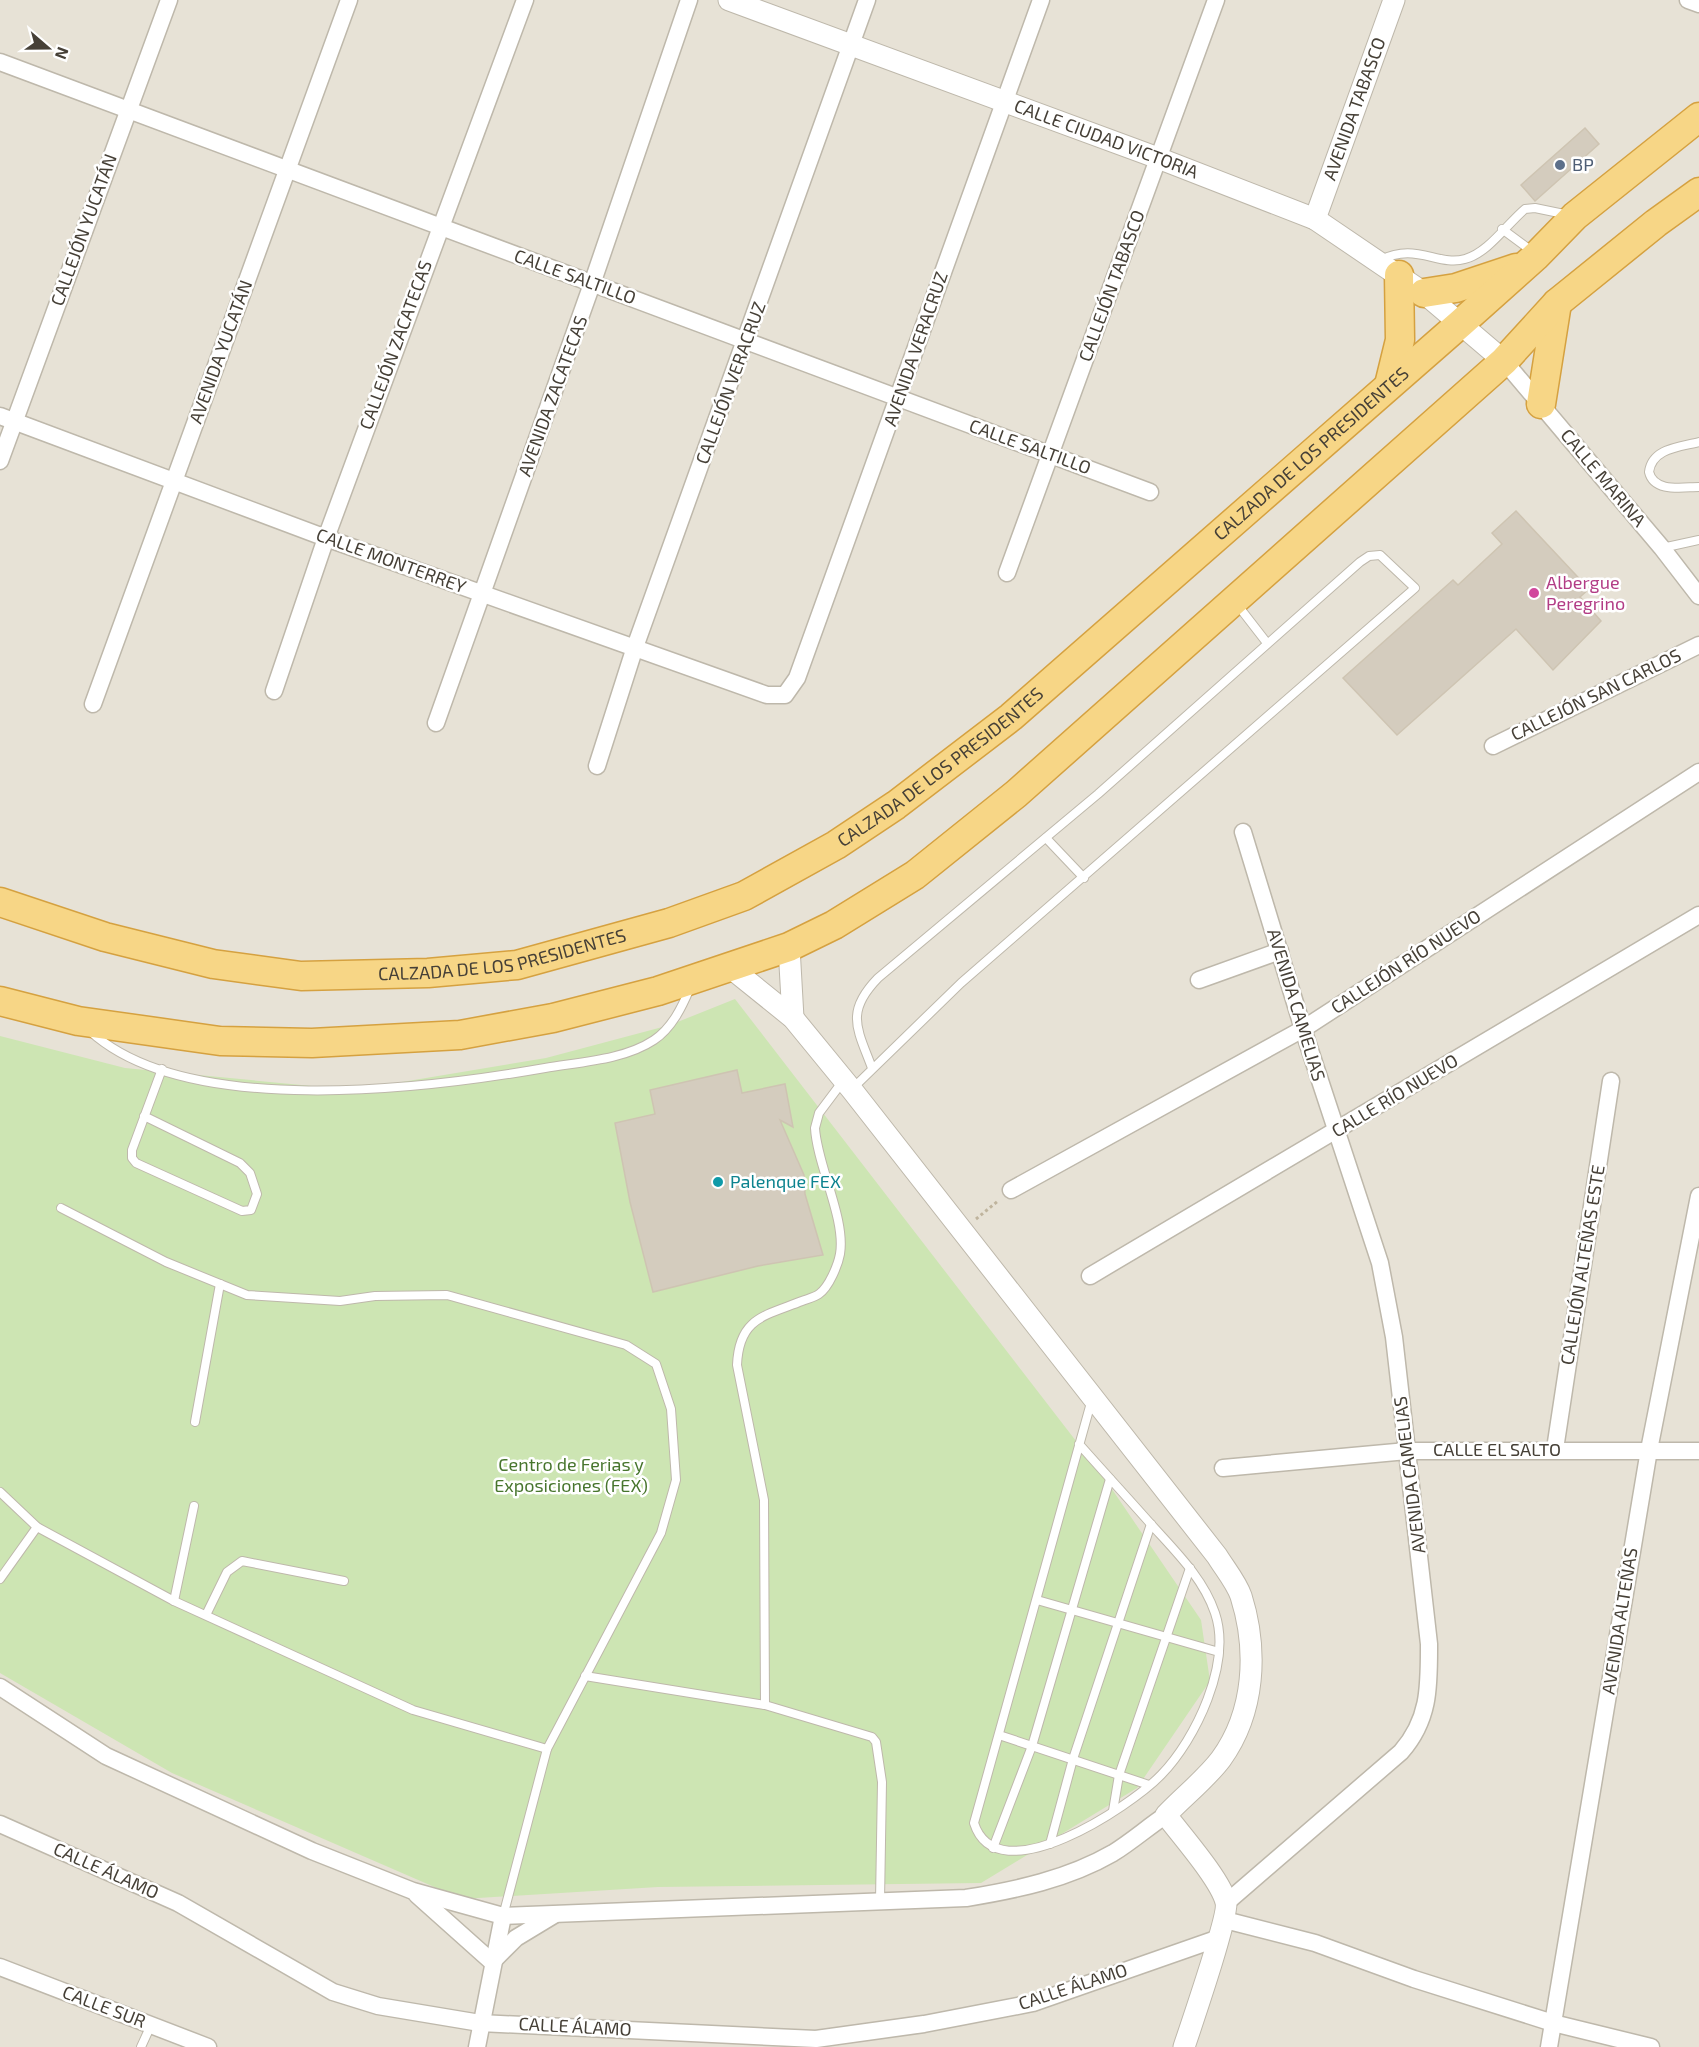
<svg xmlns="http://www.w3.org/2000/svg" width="1699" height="2047" viewBox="0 0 1699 2047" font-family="'Exo 2',sans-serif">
<rect width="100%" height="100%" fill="#f3f0e8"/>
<rect fill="#e7e2d6" x="0" y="0" width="1699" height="2047"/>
<path fill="#cde5b3" d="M735 999 1103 1476 1201 1620 1210 1681 1137 1788 981 1883 658 1887 462 1899 172 1773 0 1673V1036L125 1068 354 1090 546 1058 670 1025Z"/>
<g fill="#d4ccbe" stroke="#cec4b2" stroke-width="1.5">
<path d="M1585 128 1599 144 1535 201 1521 185Z"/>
<path d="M1516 511 1589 589 1580 597 1601 621 1553 670 1516 629 1397 735 1343 678 1453 580 1458 585 1502 544 1492 533Z"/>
<path d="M737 1070 742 1093 785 1084 793 1127 780 1120 804 1175 805 1194 823 1255 758 1266 653 1292 630 1202 615 1123 655 1114 650 1090Z"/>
</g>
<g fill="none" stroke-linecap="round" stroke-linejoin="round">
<defs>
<g id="service">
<path d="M1502 229 1533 252"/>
<path d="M1379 261C1415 241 1438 267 1465 259 1488 253 1507 224 1525 209L1535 208 1569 215"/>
<path d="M1699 442C1680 447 1652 448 1649 472 1654 493 1683 487 1699 487"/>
<path d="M1662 548 1699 540"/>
<path d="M1236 603 1267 643"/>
<path d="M1046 838 1084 878"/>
<path d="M90 1031C186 1119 425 1089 545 1068 580 1062 624 1060 654 1040 672 1028 682 1007 690 988"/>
<path d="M852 1089 961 983 1415 588 1380 555 1369 556 1360 562 1098 794 878 978C845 1012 857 1028 872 1068"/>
<path d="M144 1116 240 1163 250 1173 257 1194 251 1210 242 1211 136 1163 132 1158V1150L162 1069"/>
<path d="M61 1208 166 1262 247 1295 340 1301 375 1296 447 1295 626 1345 656 1364 671 1409 676 1480 661 1533 547 1749"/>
<path d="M195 1422 220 1284"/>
<path d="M1079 1444C1102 1470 1126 1496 1149 1522 1173 1549 1203 1577 1215 1613 1232 1663 1196 1739 1161 1775 1131 1806 997 1896 974 1823L1092 1399"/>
<path d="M0 1492 37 1527 174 1601 413 1710 547 1749 503 1916"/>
<path d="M0 1579 37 1527"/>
<path d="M1037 1600 1219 1652"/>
<path d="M174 1601 194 1506"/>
<path d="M206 1615 227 1572 242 1561 344 1581"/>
<path d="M585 1676 765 1705 872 1737 876 1742 882 1782 880 1901"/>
<path d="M765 1705 764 1500 737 1365C739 1318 764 1316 802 1301 807 1299 815 1297 819 1294 829 1287 838 1265 840 1254 846 1219 817 1165 815 1128L819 1113 843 1081"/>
<path d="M999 1735 1149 1785"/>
<path d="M1113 1811 1119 1775 1190 1568"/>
<path d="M1050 1844 1073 1759 1151 1524"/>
<path d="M993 1848 1032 1746 1110 1479"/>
<path d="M141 2047 151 2025"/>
</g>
<g id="minor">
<path d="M1688 0 1699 4"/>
<path d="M0 62 1150 492"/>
<path d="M1504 361 1662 548 1699 596"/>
<path d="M0 416 326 538 767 695H785L797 678 1041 0"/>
<path d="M0 461 169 0"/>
<path d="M1007 573 1216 0"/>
<path d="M274 691 326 538 525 0"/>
<path d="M93 704 349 0"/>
<path d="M436 723 592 284 689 0"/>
<path d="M1493 746 1699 645"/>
<path d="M597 766 635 647 867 0"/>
<path d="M1199 980 1280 951"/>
<path d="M1011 1190 1303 1029 1699 772"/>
<path d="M1090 1276 1699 915"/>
<path d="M1555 1449 1611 1081"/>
<path d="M1223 1468 1407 1451H1699"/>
<path d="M0 1687 106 1756 312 1851 413 1891 503 1916 966 1898C1016 1890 1068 1879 1113 1853 1131 1842 1148 1827 1166 1815"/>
<path d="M0 1824 178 1903 333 1992 378 2006 480 2023 816 2039 924 2024 1033 2003 1216 1939"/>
<path d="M417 1895 492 1962 516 1938 554 1915"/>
<path d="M1226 1903 1401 1752C1430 1719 1429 1686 1429 1644L1394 1337 1380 1263 1303 1029 1243 832"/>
<path d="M1225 1920 1315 1943 1414 1979 1553 2023 1651 2047"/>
<path d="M0 1967 208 2047"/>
<path d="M477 2047 503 1916"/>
<path d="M1549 2047 1649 1450 1699 1196"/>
</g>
<g id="tertiary">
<path id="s1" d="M729 0 1158 158 1315 219 1424 293 1504 361"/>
<path id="s2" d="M1315 219 1394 0"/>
<path d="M789 947 793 1018"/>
<path d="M731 968 793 1018 852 1090 1217 1556C1225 1569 1236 1582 1241 1596 1258 1650 1255 1712 1221 1759 1206 1779 1184 1796 1166 1815 1181 1835 1220 1879 1226 1902 1229 1915 1191 2026 1184 2047"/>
</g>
<g id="trunk">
<path d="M1424 293 1456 288 1516 268"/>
<path d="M1389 385 1400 340 1399 275"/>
<path d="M1541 404 1557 303"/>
<path id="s3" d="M0 902 105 937 213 964 301 976 428 973 517 965 669 923 744 896 836 845 896 805 1011 717 1461 323 1536 256 1575 216 1699 117"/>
<path d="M0 1001 78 1021 220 1041 312 1043 460 1035 553 1018 658 991 789 947 834 925 915 875 1016 794 1504 361 1557 303 1656 223 1699 192"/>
</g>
</defs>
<use href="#service" stroke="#beb8ab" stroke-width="10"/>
<use href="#minor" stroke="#beb8ab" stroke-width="19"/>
<use href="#tertiary" stroke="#beb8ab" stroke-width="23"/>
<use href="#trunk" stroke="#d5a140" stroke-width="31"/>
<path stroke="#bfb49d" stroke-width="3" stroke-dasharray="3 3" stroke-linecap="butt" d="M976 1219 998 1201"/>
<use href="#service" stroke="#fff" stroke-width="8"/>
<use href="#minor" stroke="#fff" stroke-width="16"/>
<use href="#tertiary" stroke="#fff" stroke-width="21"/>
<use href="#trunk" stroke="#f7d686" stroke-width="28"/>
</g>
<circle fill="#5c6f8a" stroke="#fff" stroke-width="2" cx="1560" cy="165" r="6"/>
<circle fill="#d1479c" stroke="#fff" stroke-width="2" cx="1534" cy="593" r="6"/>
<circle fill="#0f9aa8" stroke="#fff" stroke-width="2" cx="718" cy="1182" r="6"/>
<g text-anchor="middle" stroke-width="5" stroke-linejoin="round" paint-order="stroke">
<g font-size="18" fill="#464037" stroke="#fff">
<text dy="6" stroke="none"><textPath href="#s2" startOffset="117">AVENIDA TABASCO</textPath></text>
<text dy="6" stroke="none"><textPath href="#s1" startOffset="402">CALLE CIUDAD VICTORIA</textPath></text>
<text transform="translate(84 230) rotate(-70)" y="6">CALLEJÓN YUCATÁN</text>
<text transform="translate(575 277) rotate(20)" y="6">CALLE SALTILLO</text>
<text transform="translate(1112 286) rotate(-70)" y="6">CALLEJÓN TABASCO</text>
<text transform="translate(396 345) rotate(-70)" y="6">CALLEJÓN ZACATECAS</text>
<text transform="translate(916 349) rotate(-71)" y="6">AVENIDA VERACRUZ</text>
<text transform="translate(221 352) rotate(-70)" y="6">AVENIDA YUCATÁN</text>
<text transform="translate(731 383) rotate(-70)" y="6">CALLEJÓN VERACRUZ</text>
<text transform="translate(553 396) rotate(-70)" y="6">AVENIDA ZACATECAS</text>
<text transform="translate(1030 447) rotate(20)" y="6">CALLE SALTILLO</text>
<text dy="6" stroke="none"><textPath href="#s3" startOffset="1486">CALZADA DE LOS PRESIDENTES</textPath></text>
<text transform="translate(1603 478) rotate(50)" y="6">CALLE MARINA</text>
<text transform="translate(391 561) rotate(20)" y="6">CALLE MONTERREY</text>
<text transform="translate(1596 695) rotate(-26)" y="6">CALLEJÓN SAN CARLOS</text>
<text dy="6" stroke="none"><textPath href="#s3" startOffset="1000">CALZADA DE LOS PRESIDENTES</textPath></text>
<text dy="6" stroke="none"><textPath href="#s3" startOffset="514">CALZADA DE LOS PRESIDENTES</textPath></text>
<text transform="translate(1406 962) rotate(-33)" y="6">CALLEJÓN RÍO NUEVO</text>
<text transform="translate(1296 1005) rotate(73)" y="6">AVENIDA CAMELIAS</text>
<text transform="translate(1395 1096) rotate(-31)" y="6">CALLE RÍO NUEVO</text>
<text transform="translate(1583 1265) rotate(-81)" y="6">CALLEJÓN ALTEÑAS ESTE</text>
<text x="1497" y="1456">CALLE EL SALTO</text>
<text transform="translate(1410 1475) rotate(-97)" y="6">AVENIDA CAMELIAS</text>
<text transform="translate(1620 1621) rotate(-81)" y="6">AVENIDA ALTEÑAS</text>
<text transform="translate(106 1871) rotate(24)" y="6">CALLE ÁLAMO</text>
<text transform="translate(1073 1987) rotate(-18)" y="6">CALLE ÁLAMO</text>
<text transform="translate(104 2007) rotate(21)" y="6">CALLE SUR</text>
<text transform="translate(575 2027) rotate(3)" y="6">CALLE ÁLAMO</text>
</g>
<g font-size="18" fill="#4e5e75" stroke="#fff" text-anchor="start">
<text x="1572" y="171">BP</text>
</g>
<g font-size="18" fill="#b23c85" stroke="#fff" text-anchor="start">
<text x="1546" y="589">Albergue<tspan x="1546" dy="21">Peregrino</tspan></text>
</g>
<g font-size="18" fill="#0d838f" stroke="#fff" text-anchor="start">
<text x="730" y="1188">Palenque FEX</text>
</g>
<g font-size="18" fill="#47752d" stroke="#fff">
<text x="571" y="1471">Centro de Ferias y<tspan x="571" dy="21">Exposiciones (FEX)</tspan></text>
</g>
</g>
<g transform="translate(48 48) rotate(110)" stroke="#ffffff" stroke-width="4.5" paint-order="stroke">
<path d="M0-4.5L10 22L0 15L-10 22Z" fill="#464037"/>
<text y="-9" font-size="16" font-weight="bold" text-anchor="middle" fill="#464037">N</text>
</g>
</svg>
